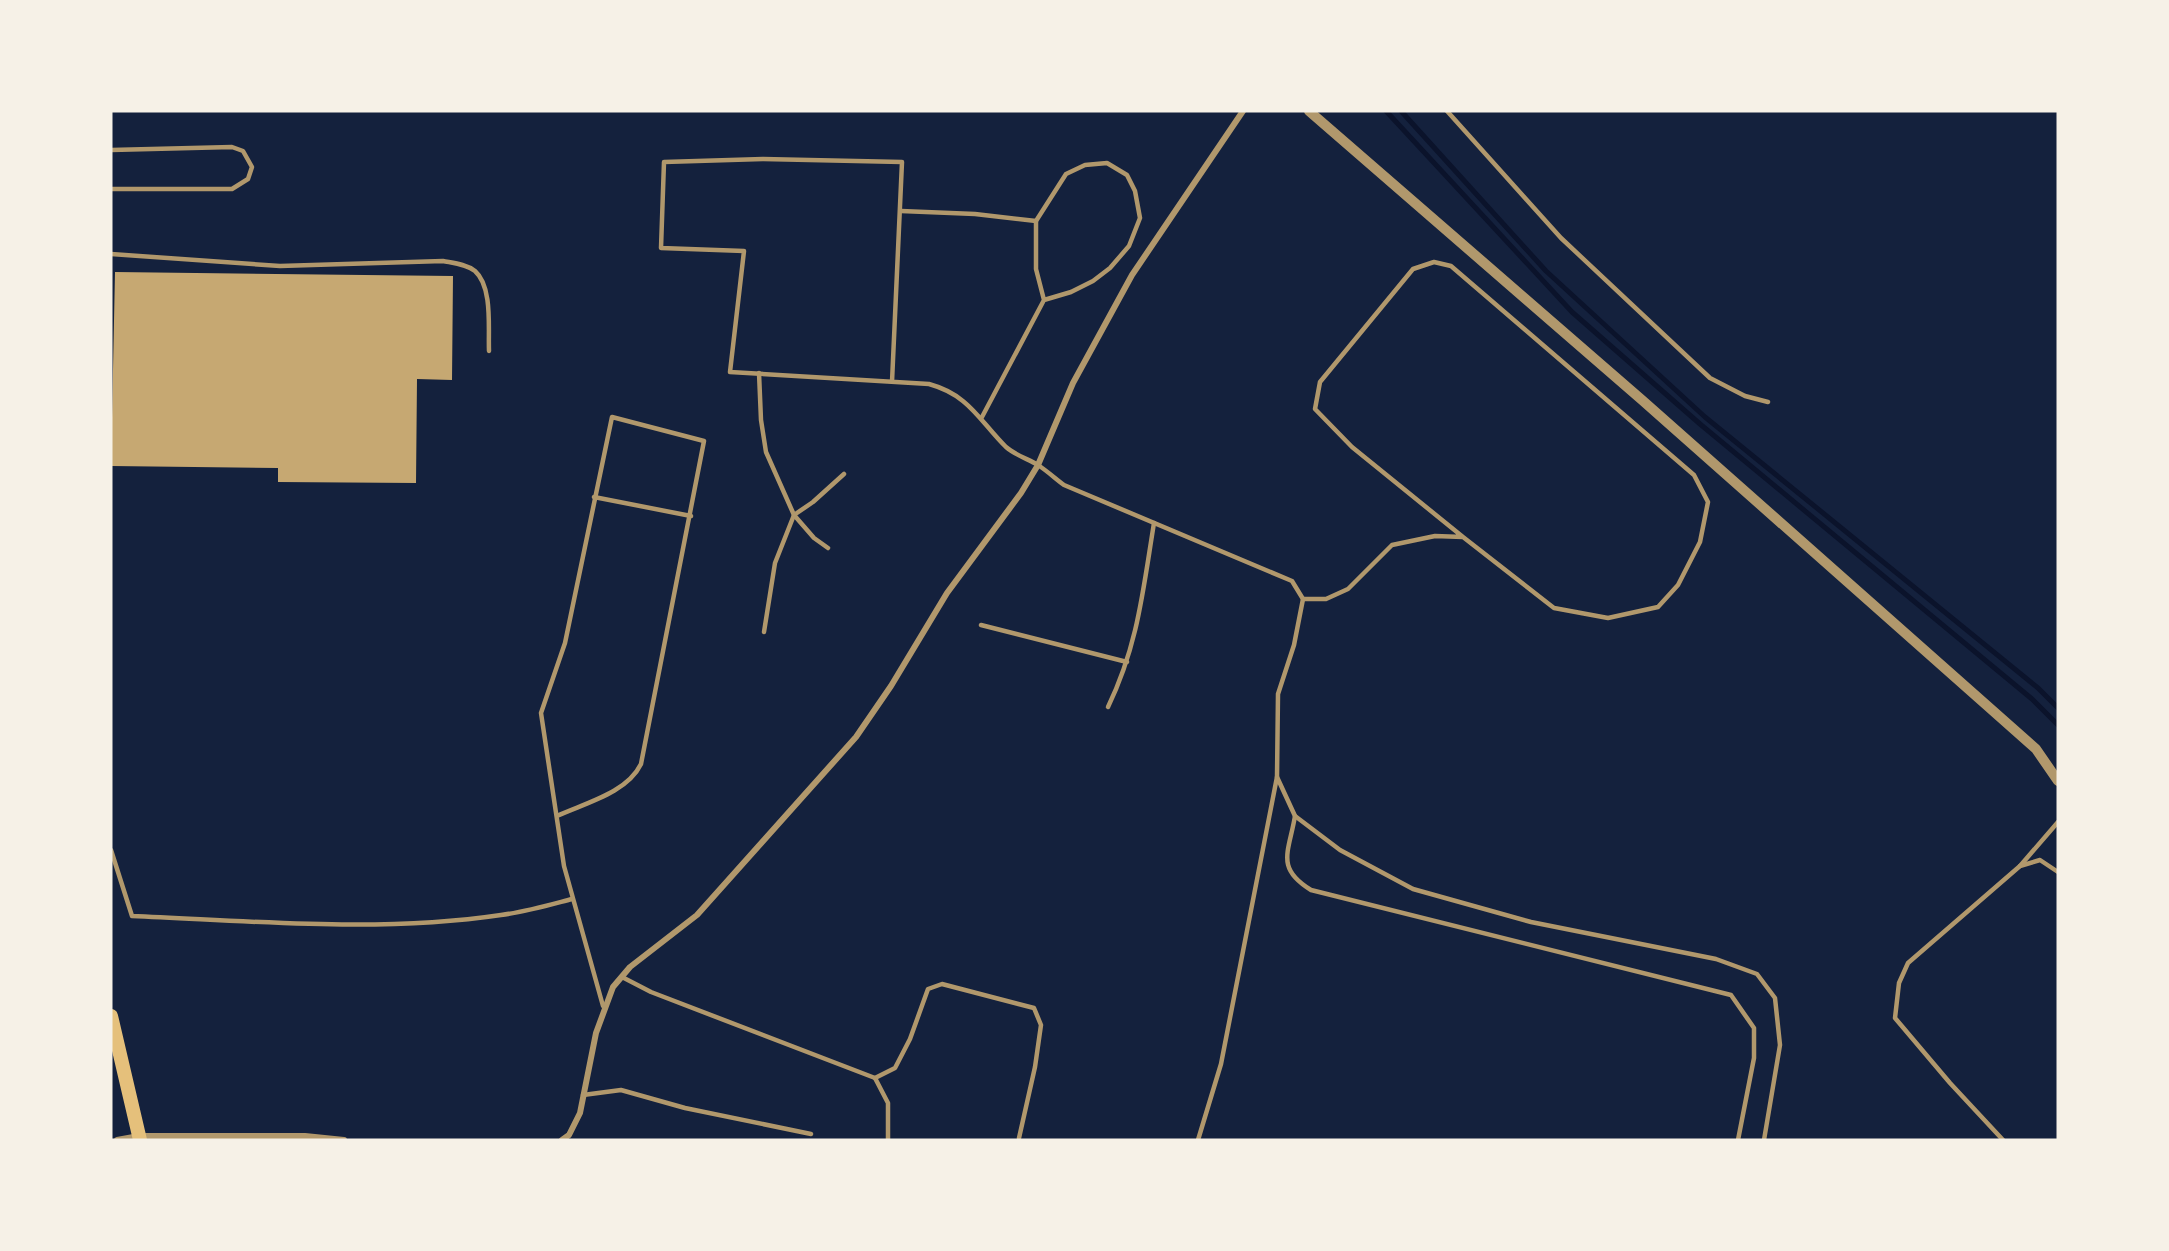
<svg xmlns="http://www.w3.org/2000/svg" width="2169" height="1251" viewBox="0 0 2169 1251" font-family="Inter,sans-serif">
<rect width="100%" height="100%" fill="#14213d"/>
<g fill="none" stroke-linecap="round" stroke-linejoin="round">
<g stroke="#0b132b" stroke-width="5">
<path d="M1386 111 1572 312 1700 424 2032 699 2058 725"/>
<path d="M1401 111 1546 271 1705 417 2038 688 2058 708"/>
</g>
</g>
<path fill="#c6a872" d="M115 272 453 276 452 380 417 379 416 483 278 482V468L111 466Z"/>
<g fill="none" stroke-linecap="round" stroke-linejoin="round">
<g stroke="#b1986c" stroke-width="4.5">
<path d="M1447 111 1561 238 1710 378 1745 396 1768 402"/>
<path d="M111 150 232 147 243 151 252 167 248 179 232 189H111"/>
<path d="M901 211 975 214 1036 221"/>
<path d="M111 254 280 266 443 261C453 263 466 264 475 271 493 287 488 329 489 351"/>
<path d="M759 373 761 420 766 452 794 515 814 538 828 548"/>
<path d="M892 382 902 162 763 159 664 162 661 248 744 251 730 372 929 384C969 395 979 420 1006 447 1015 455 1028 459 1038 465 1047 471 1056 479 1064 485L1292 581 1303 599 1294 645 1278 694 1277 777 1295 816 1340 850 1413 889 1531 922 1716 959 1757 974 1775 998 1780 1045 1764 1140"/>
<path d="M982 417 1044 300 1036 269V221L1066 174 1085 165 1107 163 1127 175 1135 191 1140 218 1129 246 1110 268 1093 281 1071 292 1044 300"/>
<path d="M594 497 691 516"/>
<path d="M1303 599H1326L1348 589 1392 545 1435 536 1463 537 1554 608 1608 618 1658 607 1678 585 1700 542 1708 502 1694 475 1451 266 1434 262 1413 269 1320 382 1315 409 1352 447 1463 537"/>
<path d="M981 625 1127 662"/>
<path d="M764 632 775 563 794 515 813 502 844 474"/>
<path d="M1108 707C1138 645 1143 590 1154 523"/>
<path d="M557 816C585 803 627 793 641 764L704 441 612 417 565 643 541 713 564 866 603 1006"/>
<path d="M1295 816C1289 852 1275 868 1311 890L1731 995 1754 1028V1058L1738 1140"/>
<path d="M111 850 132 916C254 921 380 933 501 915 525 912 549 905 572 899"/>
<path d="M2020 866 2040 860 2058 872"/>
<path d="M622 977 651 992 875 1078 888 1103V1140"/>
<path d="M875 1078 895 1068 910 1039 928 989 942 984 1034 1008 1041 1025 1035 1067 1019 1138"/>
<path d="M583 1095 621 1090 685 1108 811 1134"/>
<path d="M1198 1140 1221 1064 1277 777"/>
<path d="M2003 1140 1950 1083 1895 1018 1899 983 1908 963 2020 866 2058 822"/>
</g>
<g stroke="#b1986c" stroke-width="6">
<path d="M117 1140 139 1136H305L344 1140"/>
<path d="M562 1140 569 1135 580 1113 596 1033 613 987 630 967 697 915 856 737 891 686 947 593 1021 493 1038 465 1073 383 1132 275 1243 111"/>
</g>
<path stroke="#b1986c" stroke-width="10" d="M1309 111 1642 400 1983 702 2036 749 2058 781"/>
<path stroke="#e5c07b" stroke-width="14" d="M111 1016 140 1140"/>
</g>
<rect width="2169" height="1251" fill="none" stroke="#f6f1e7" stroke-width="225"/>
</svg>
